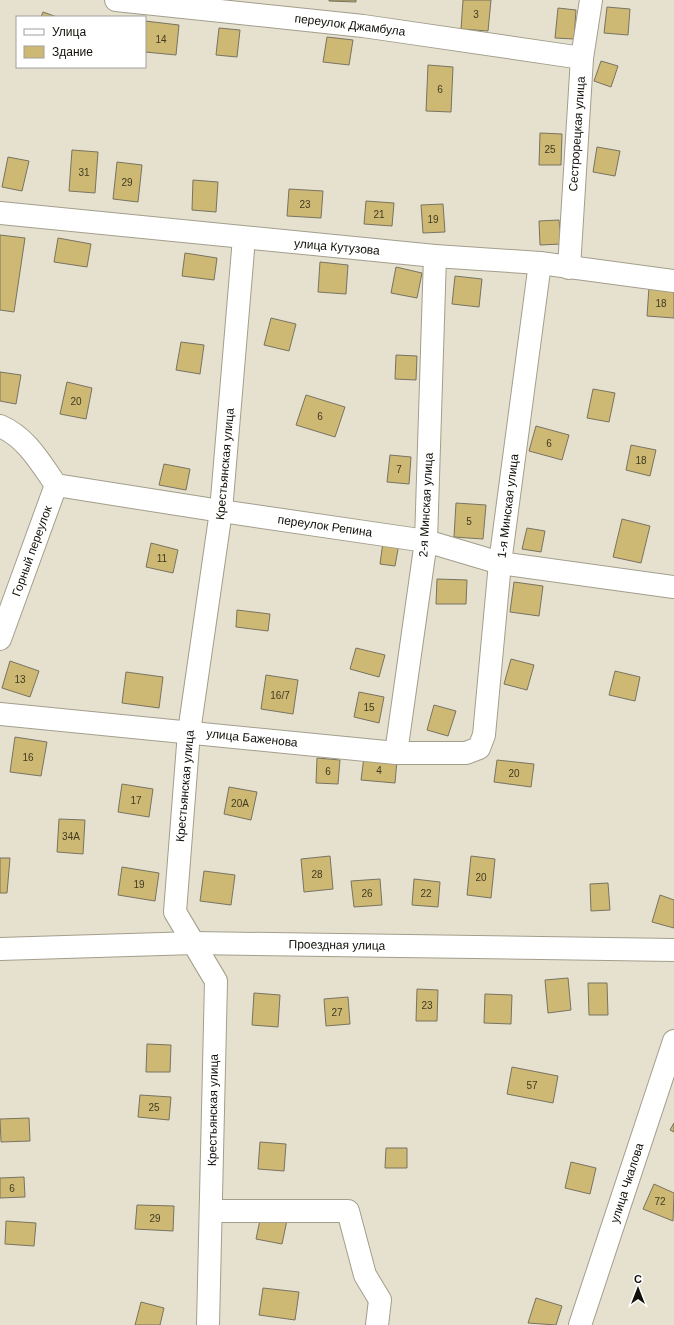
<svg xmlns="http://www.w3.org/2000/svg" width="674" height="1325" viewBox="0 0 674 1325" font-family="Arial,sans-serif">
<rect width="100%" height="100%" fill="#e6e1ce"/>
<g fill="#cdb973" stroke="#787362">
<path d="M329 0H356V2L329 1Z"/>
<path d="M463 0H491L488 31 461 29Z"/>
<path d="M607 7 630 9 628 35 604 33Z"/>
<path d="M558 8 576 10 574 39 555 38Z"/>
<path d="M43 12 57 17H41Z"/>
<path d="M145 21 179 25 176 55 145 52Z"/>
<path d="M219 28 240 30 237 57 216 55Z"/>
<path d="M327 37 353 40 349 65 323 62Z"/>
<path d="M601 61 618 66 611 87 594 81Z"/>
<path d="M428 65 453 67 451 112 426 111Z"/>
<path d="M540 133 562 134 561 165H539Z"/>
<path d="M597 147 620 151 615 176 593 172Z"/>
<path d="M72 150 98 152 95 193 69 191Z"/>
<path d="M8 157 29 161 22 191 2 187Z"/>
<path d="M117 162 142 165 138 202 113 199Z"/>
<path d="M193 180 218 182 216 212 192 210Z"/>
<path d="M289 189 323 191 321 218 287 216Z"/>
<path d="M366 201 394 203 392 226 364 224Z"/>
<path d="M443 204 445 232 423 233 421 205Z"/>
<path d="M559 220 561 244 540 245 539 221Z"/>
<path d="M0 235 25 238 14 312 0 310Z"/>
<path d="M58 238 91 244 87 267 54 262Z"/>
<path d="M185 253 217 258 214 280 182 276Z"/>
<path d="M320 262 348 265 346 294 318 292Z"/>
<path d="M396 267 422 273 417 298 391 293Z"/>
<path d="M455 276 482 279 479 307 452 304Z"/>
<path d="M649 287 674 289V318L647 316Z"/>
<path d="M271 318 296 324 289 351 264 345Z"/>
<path d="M181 342 204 345 200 374 176 370Z"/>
<path d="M396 355 417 356 416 380 395 379Z"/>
<path d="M0 372 21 375 16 404 0 401Z"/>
<path d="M67 382 92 388 86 419 60 414Z"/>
<path d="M593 389 615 393 609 422 587 418Z"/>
<path d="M306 395 345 407 335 437 296 425Z"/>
<path d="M536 426 569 435 562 460 529 451Z"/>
<path d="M631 445 656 450 650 476 626 470Z"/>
<path d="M390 455 411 457 409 484 387 482Z"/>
<path d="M164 464 190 469 186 490 159 485Z"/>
<path d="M456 503 486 505 483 539 454 537Z"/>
<path d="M622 519 650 526 641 563 613 557Z"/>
<path d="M527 528 545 531 541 552 522 549Z"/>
<path d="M383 542 399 544 395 566 380 564Z"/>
<path d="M151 543 178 550 173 573 146 567Z"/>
<path d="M437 579 467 580 466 604H436Z"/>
<path d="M514 582 543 586 539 616 510 612Z"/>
<path d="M237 610 270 614 268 631 236 627Z"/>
<path d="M356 648 385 655 379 677 350 669Z"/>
<path d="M511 659 534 665 527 690 504 684Z"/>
<path d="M10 661 39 671 30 697 2 688Z"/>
<path d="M615 671 640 677 635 701 609 695Z"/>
<path d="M126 672 163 677 159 708 122 703Z"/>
<path d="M266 675 298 680 293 714 261 709Z"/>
<path d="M359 692 384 697 379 723 354 717Z"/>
<path d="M434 705 456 711 448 736 427 730Z"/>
<path d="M15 737 47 742 41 776 10 772Z"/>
<path d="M364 757 397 760 395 783 361 780Z"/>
<path d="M317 758 340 760 338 784 316 783Z"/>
<path d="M497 760 534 764 531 787 494 782Z"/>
<path d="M122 784 153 789 149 817 118 812Z"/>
<path d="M229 787 257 792 251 820 224 814Z"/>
<path d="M59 819 85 820 83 854 57 852Z"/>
<path d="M330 856 333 889 304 892 301 859Z"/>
<path d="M471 856 495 859 491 898 467 895Z"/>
<path d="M0 858H10L7 893H0Z"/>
<path d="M122 867 159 873 155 901 118 895Z"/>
<path d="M204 871 235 875 231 905 200 901Z"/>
<path d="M380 879 382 905 354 907 351 881Z"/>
<path d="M414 879 440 882 438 907 412 905Z"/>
<path d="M608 883 610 910 591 911 590 884Z"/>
<path d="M660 895 674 900V928L652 922Z"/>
<path d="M568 978 571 1010 548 1013 545 980Z"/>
<path d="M588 983H607L608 1015H589Z"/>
<path d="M417 989 438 990 437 1021H416Z"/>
<path d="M254 993 280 995 278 1027 252 1025Z"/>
<path d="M485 994 512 995 511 1024 484 1023Z"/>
<path d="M348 997 350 1024 326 1026 324 999Z"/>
<path d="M147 1044 171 1045 170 1072H146Z"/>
<path d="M512 1067 558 1076 553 1103 507 1094Z"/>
<path d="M140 1095 171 1097 169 1120 138 1117Z"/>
<path d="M29 1118 30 1141 1 1142 0 1119Z"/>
<path d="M674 1123V1132L670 1130Z"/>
<path d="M260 1142 286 1144 284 1171 258 1169Z"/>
<path d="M386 1148H407V1168H385Z"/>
<path d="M571 1162 596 1168 590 1194 565 1188Z"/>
<path d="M24 1177 25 1197 0 1198V1178Z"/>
<path d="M654 1184 674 1193 673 1221 643 1209Z"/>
<path d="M137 1205 174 1206 173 1231 135 1229Z"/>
<path d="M261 1215 287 1220 282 1244 256 1239Z"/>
<path d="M6 1221 36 1223 34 1246 5 1244Z"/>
<path d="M263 1288 299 1292 295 1320 259 1315Z"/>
<path d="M536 1298 562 1306 556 1325 528 1323Z"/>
<path d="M141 1302 164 1308 160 1325H135Z"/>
</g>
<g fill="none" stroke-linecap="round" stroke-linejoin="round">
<defs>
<g id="minor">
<path d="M116 0 363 26 582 58"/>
<path d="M0 213 435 256 540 263 674 281"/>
<path d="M569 268 582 58 591 0"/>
<path d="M0 426C26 437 40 462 56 485L221 511 426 541 500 563 674 587"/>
<path d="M0 639 56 485"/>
<path d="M0 714 396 753H466L479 748 484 735 500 563 540 263"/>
<path d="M396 753 426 541 435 256"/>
<path d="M0 949 194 943 674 950"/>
<path d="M211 1211H348L365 1275 380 1300 377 1325"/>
<path d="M208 1325 216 981 175 912 189 732 221 511 244 238"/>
</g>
<path id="major" d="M580 1325 674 1041"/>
</defs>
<use href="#minor" stroke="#a39e8c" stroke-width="24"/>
<use href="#major" stroke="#a39e8c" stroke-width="24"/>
<use href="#minor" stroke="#fff" stroke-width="22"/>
<use href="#major" stroke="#fff" stroke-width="22"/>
</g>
<g text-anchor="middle" stroke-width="3" stroke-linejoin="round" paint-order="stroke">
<g font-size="10" fill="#403a23">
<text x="476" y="18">3</text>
<text x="161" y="43">14</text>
<text x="440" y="93">6</text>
<text x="550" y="153">25</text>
<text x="84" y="176">31</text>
<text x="127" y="186">29</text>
<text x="305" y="208">23</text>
<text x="379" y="218">21</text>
<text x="433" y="223">19</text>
<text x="661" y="307">18</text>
<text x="76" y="405">20</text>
<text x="320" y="420">6</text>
<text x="549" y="447">6</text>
<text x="641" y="464">18</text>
<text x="399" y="473">7</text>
<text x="469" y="525">5</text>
<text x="162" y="562">11</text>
<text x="20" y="683">13</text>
<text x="280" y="699">16/7</text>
<text x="369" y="711">15</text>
<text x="28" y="761">16</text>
<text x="379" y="774">4</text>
<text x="328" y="775">6</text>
<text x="514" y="777">20</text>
<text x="136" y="804">17</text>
<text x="240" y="807">20А</text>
<text x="71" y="840">34А</text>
<text x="317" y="878">28</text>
<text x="481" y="881">20</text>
<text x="139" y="888">19</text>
<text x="367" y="897">26</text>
<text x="426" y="897">22</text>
<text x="427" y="1009">23</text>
<text x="337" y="1016">27</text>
<text x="532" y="1089">57</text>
<text x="154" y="1111">25</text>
<text x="12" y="1192">6</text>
<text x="660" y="1205">72</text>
<text x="155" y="1222">29</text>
</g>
<g font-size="12" fill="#110f08" stroke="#fff">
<text transform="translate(350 25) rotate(7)" y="4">переулок Джамбула</text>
<text transform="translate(577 134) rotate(-86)" y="4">Сестрорецкая улица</text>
<text transform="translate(337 247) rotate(5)" y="4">улица Кутузова</text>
<text transform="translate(225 464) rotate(-85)" y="4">Крестьянская улица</text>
<text transform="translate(426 505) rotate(-87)" y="4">2-я Минская улица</text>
<text transform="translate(508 506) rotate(-83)" y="4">1-я Минская улица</text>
<text transform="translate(325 526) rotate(8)" y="4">переулок Репина</text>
<text transform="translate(32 551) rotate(-70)" y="4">Горный переулок</text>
<text transform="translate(252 738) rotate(6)" y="4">улица Баженова</text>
<text transform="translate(185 786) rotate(-85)" y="4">Крестьянская улица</text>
<text transform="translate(337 945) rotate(1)" y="4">Проездная улица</text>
<text transform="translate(213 1110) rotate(-89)" y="4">Крестьянская улица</text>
<text transform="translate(627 1183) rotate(-72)" y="4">улица Чкалова</text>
</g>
</g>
<rect x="16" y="16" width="130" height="52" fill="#ffffff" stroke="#a09f9c"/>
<rect x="24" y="29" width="20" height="6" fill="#ffffff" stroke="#a09f9c"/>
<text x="52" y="36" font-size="12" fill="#110f08">Улица</text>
<rect x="24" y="46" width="20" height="12" fill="#cdb973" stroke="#a09f9c"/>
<text x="52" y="56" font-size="12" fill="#110f08">Здание</text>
<g transform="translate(638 1289)" stroke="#ffffff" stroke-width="3" paint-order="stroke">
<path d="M0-3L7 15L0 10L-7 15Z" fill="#110f08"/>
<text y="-6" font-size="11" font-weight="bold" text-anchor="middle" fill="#110f08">С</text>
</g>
</svg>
